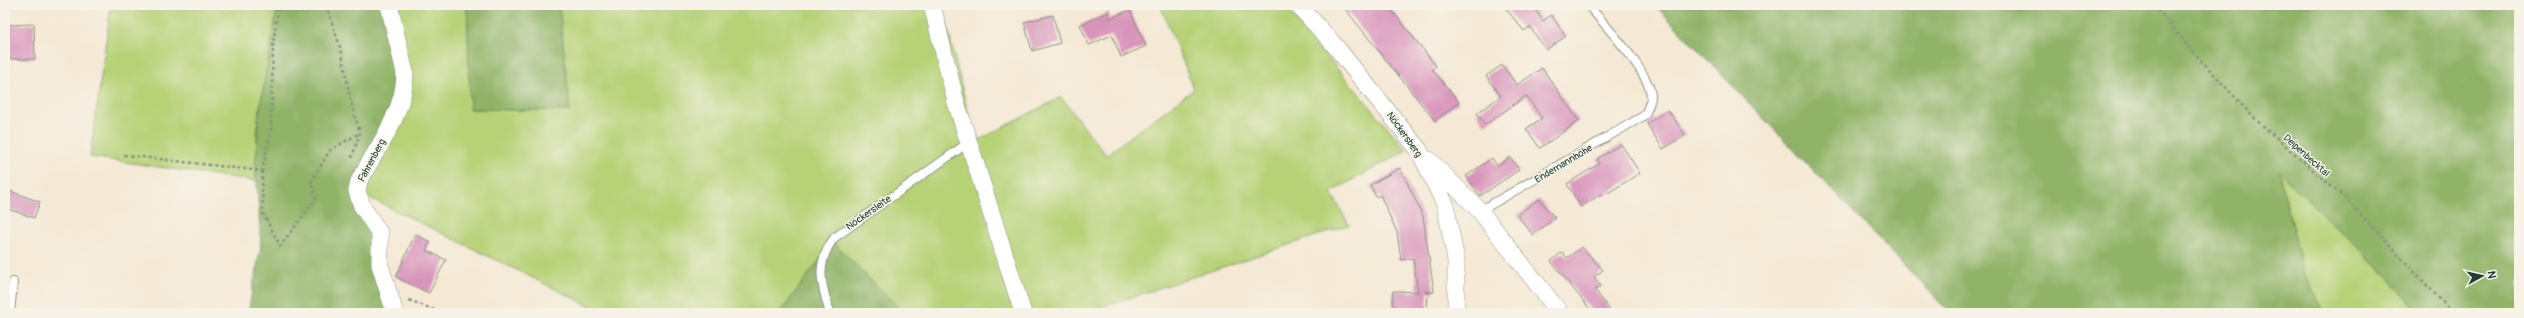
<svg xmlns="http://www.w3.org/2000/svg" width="2524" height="318" viewBox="0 0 2524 318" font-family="Pangolin,sans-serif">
<rect width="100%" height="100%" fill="#f7f3e8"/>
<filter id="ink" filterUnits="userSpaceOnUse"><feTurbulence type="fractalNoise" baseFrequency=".025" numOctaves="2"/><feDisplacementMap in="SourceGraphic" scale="8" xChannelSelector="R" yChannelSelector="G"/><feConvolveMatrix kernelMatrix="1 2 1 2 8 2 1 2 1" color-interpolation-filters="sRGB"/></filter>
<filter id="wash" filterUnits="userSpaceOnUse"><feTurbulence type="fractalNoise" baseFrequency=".012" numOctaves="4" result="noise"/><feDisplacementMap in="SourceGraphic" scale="16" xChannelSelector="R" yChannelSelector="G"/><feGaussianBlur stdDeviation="0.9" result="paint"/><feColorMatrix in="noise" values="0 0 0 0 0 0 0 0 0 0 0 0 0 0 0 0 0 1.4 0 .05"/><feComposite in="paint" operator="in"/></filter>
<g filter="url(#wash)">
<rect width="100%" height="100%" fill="#f5e8d4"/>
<g fill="#b6d176" stroke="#6a8755">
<path d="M111 5H278L258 119 255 181 90 157Z"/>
<path d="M391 5H467L471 109 570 111 559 5H942L975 142 1061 97 1106 155 1194 89 1160 5H1283L1407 150 1331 192 1349 225 1084 313H904L833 242 780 313H604L360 193Z"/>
<path d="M2278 170 2391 280 2420 313H2325L2304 274Z"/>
</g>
<g fill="#90b367" stroke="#58784e">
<path d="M278 5H387L403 84 357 180 378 234 393 313H248L261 246 256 168 258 119Z"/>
<path d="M467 5H559L570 111 470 109Z"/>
<path d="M1655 5H2519V313H2420L2391 280 2278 171 2304 274 2325 313H1950Z"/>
<path d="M833 242 904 313H780Z"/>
</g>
<g id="blocks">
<g fill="#d994bc">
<path d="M1342 5H1388L1436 66 1432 69 1459 102 1435 121Z"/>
<path d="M1503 5H1532L1543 21 1551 15 1566 36 1546 50 1530 27 1524 31Z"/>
<path d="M1130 10 1146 46 1121 57 1112 35 1089 45 1080 25 1109 12V19Z"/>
<path d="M1053 15 1060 43 1032 51 1024 22Z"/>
<path d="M34 24 35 59H9V25Z"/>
<path d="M1502 65 1517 85 1542 68 1579 121 1540 148 1526 129 1542 118 1526 96 1485 125 1477 113 1501 96 1486 76Z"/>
<path d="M1668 110 1685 135 1663 149 1647 124Z"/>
<path d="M1621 144 1640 173 1603 196 1601 194 1581 207 1567 184 1600 163 1597 159Z"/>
<path d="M1510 157 1519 170 1480 196 1466 176 1492 158 1497 166Z"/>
<path d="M1400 168 1423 216 1434 292H1425H1428L1427 313H1395L1396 306H1393V291L1418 292 1413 258 1401 260 1397 232 1380 195 1376 197 1370 185Z"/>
<path d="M5 189 40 202 34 218 5 208Z"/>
<path d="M1539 199 1555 218 1533 235 1517 215Z"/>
<path d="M415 234 430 242 426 250 446 260 429 293 396 277Z"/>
<path d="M1582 247 1603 270 1594 277 1601 286 1595 290 1612 313H1593L1551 261 1562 252 1567 258Z"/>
</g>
</g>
</g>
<g filter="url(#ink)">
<use href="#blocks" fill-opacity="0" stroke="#8a9284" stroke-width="1"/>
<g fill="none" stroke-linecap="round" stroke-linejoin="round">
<defs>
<g id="service">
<path d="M1480 211 1645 115C1647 109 1651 102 1651 97 1651 73 1603 23 1588 5"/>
<path d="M10 313 13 282"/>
<path d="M830 313C821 284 815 264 834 238L969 142"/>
</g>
<g id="minor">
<path d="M389 5 405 73C405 112 377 148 359 181L357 191 362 206 380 234V265L395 313"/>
<path d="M932 5 956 102 1023 313"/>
<path d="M1298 5 1331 41 1419 150 1445 204 1456 260V313"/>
<path d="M1429 160 1480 211 1560 313"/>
</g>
</defs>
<use href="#service" stroke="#8a9284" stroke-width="10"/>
<use href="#minor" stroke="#8a9284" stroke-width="18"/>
<g stroke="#8a9284" stroke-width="2.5" stroke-dasharray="3 3" stroke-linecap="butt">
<path d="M326 5 342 53 350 98 360 133 351 160"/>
<path d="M2154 5 2188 46 2254 118 2346 199 2453 313"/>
<path d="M124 155 262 171 271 129 273 43 279 5"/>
<path d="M262 171 263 213 280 246 316 199 311 182 330 150 360 133"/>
<path d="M409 300 442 313"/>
</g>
<use href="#service" stroke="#fff" stroke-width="8"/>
<use href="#minor" stroke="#fff" stroke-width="17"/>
</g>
</g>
<g text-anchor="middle" stroke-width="3" stroke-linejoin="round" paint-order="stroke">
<g font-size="10" fill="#1f3d34" stroke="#f7f3e8">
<text transform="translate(1405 134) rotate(54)" y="4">Nöckersberg</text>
<text transform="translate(2307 155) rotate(42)" y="4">Deipenbecktal</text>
<text transform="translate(371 160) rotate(-62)" y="4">Fahrenberg</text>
<text transform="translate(1563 163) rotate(-31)" y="4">Endemannhöhe</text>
<text transform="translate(868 212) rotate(-35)" y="4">Nöckersleite</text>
</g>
</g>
<rect width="2524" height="318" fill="none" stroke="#f7f3e8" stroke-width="20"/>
<g transform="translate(2482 276) rotate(82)" stroke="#f7f3e8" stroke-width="3" paint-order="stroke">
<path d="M0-3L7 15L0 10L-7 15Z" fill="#1f3d34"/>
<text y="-6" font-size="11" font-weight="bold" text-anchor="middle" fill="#1f3d34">N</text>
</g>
</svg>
